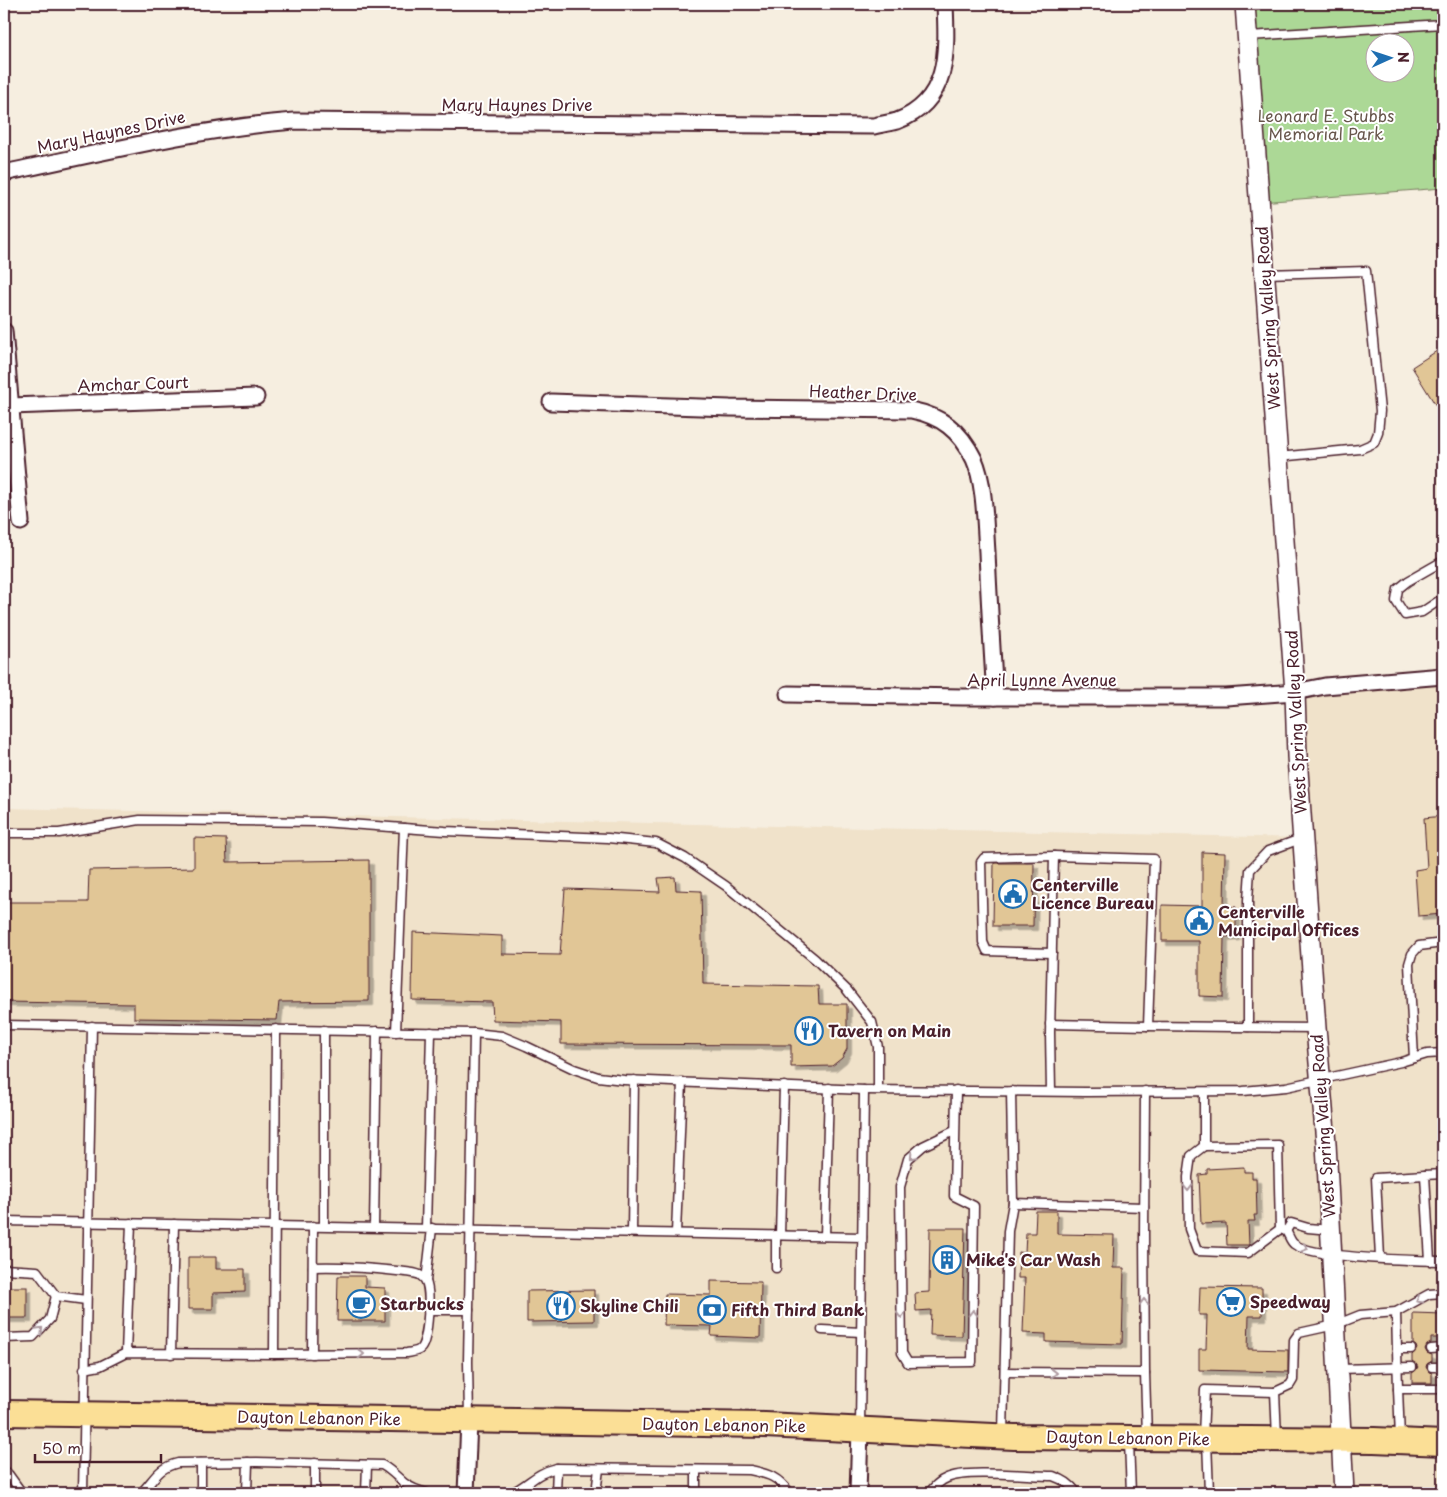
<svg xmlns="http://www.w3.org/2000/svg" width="1447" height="1497" viewBox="0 0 1447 1497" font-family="'Playpen Sans',sans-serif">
<defs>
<filter id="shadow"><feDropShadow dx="4.5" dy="4.5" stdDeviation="0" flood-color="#0004"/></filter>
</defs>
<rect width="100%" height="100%" fill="#f6eee0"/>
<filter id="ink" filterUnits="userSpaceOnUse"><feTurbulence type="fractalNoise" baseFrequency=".02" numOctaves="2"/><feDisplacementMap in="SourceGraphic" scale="10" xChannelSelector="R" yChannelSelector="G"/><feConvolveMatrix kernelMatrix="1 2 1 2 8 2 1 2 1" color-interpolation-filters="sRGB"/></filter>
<g filter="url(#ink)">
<path fill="#f0e2ca" d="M1443 676V1493H4V808L1302 838 1295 692Z"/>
<path fill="#acd896" stroke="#7b7c60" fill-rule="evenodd" d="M1245 4H1443V188L1260 202ZM1374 42H1404V72H1374Z"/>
<g fill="#e1c696" stroke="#4a1f2b" filter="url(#shadow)">
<path d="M1443 347V417L1412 367Z"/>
<path d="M1443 816V914L1418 916 1415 870 1427 868 1424 818Z"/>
<path d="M194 838 226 839 227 862 369 860V1001L279 1002 277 1020 134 1018V1004L4 1002V902H88L89 870 194 868Z"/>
<path d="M1202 852 1225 853 1224 906 1236 907V936L1224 937 1223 997 1199 996V941H1162V905L1202 906Z"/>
<path d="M994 863H1034L1033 926H993Z"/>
<path d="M675 877 676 890 701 891 703 984 818 986 819 1004H847V1049L842 1058 832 1066 791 1067V1045L561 1044V1022L493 1020 492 1002 412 1000 413 932 502 936V954L560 955 565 889 660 892 658 878Z"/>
<path d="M1244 1167V1172H1252V1178H1256L1257 1215H1254L1255 1221H1248L1249 1245H1227L1226 1223 1201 1224 1199 1175 1207 1174V1169Z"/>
<path d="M1036 1211H1057V1234L1114 1235 1113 1268H1124L1122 1344 1046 1342V1334L1023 1333 1025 1278H1018L1019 1252 1025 1253 1026 1233H1035Z"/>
<path d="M930 1228H965L962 1336 930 1335 931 1310 916 1311 915 1293 929 1292Z"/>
<path d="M188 1257H216V1269H245V1292L213 1293V1309H188Z"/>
<path d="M338 1276H365V1287L385 1288V1321H337Z"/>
<path d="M711 1281 761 1282 760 1338 711 1336 712 1326 664 1325 665 1294 711 1295Z"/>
<rect x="4" y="1287" width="23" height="31"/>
<path d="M1200 1287 1262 1288V1316H1249L1248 1349 1288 1350V1372L1199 1370V1349H1206L1207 1315H1199Z"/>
<path d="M594 1290V1321L527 1322V1291Z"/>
<path d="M1413 1313 1443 1314V1338H1431V1343L1427 1345 1425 1349 1427 1353 1432 1355V1361L1427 1364 1426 1367 1429 1372 1432 1373V1383H1412V1373L1415 1371 1418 1367 1416 1364 1412 1361V1355L1417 1349 1416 1346 1413 1344Z"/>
</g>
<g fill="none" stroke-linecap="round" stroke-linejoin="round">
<defs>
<g id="service">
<path d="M1248 36 1443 24"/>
<path d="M1266 274 1366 271 1380 411 1378 433 1374 443 1360 449 1278 457"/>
<path d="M1443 561 1408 581 1398 589 1396 601 1405 615 1422 612 1443 598"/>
<path d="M4 833H59L140 820 321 822 445 831 608 838 656 843 685 858 726 886 815 959 847 990 872 1022 878 1047V1090"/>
<path d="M1052 953 987 951 983 942 981 862 984 858 1054 856"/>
<path d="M1050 1024 1148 1026"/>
<path d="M4 1025 474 1033 502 1036 526 1046 574 1069 598 1077 624 1080 864 1090 1086 1092 1243 1091 1286 1087 1401 1062 1427 1054 1443 1053"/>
<path d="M1248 1027V900L1250 870 1268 851 1303 838"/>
<path d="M396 1032 404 828"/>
<path d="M1414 1058 1409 964 1412 954 1419 946 1443 943"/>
<path d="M1011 1091 1013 1203 1144 1207"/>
<path d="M1051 1091 1050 1033 1054 856 1154 859 1148 1026 1316 1028"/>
<path d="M1204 1092V1146L1278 1145 1280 1229 1286 1231C1289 1235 1290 1241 1294 1244 1313 1259 1416 1260 1443 1261"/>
<path d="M954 1131 923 1146 908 1159 900 1187 902 1353 908 1363 972 1362 974 1206 954 1196 956 1090"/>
<path d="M1204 1146 1191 1156 1188 1177 1189 1229 1197 1251 1248 1253 1280 1229"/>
<path d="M4 1221 862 1237"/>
<path d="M324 1226V1030"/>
<path d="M374 1227 377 1031"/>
<path d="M426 1228 431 1032"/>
<path d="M1286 1231 1291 1223 1308 1228 1330 1230"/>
<path d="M632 1232 634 1080"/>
<path d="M676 1233 682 1082"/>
<path d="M780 1235 784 1086"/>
<path d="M825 1236 829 1088"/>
<path d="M1380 1258 1376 1178 1425 1175"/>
<path d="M1430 1261 1425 1175 1443 1174"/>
<path d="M776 1268V1235"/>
<path d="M4 1269 37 1271 56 1296 86 1300"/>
<path d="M426 1281 432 1228"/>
<path d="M428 1310H469"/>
<path d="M1396 1312 1397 1349"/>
<path d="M822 1330 861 1332"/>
<path d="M4 1338 33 1337 50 1319 56 1296"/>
<path d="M1431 1349 1443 1348"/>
<path d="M126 1353 131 1223"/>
<path d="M171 1354 174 1224"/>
<path d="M274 1354 407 1353C412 1352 418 1352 421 1348 428 1339 432 1290 425 1280 424 1278 422 1277 420 1275 414 1272 404 1272 397 1271 369 1268 341 1266 313 1267"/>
<path d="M312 1354 313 1226"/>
<path d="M1432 1367H1443"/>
<path d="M84 1369 100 1366 126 1353 274 1354 276 1029"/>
<path d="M1339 1369 1412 1367"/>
<path d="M1005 1372 1145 1373 1144 1234 1145 1091"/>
<path d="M1145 1373 1147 1436"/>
<path d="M1398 1389 1397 1349H1411"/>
<path d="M469 1419 468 1362 474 1033"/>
<path d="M860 1428 864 1090"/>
<path d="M1003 1433 1008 1231 1013 1203"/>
<path d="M1203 1436 1205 1390 1275 1392"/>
<path d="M1277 1438 1275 1392 1290 1385 1293 1380 1294 1340 1299 1333 1335 1325 1360 1315 1396 1312 1429 1294 1443 1293"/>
<path d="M1400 1438 1398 1389H1443"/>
<path d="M1207 1441 1209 1493"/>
<path d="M1129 1442 1131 1493"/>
<path d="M4 1470 9 1475 22 1493"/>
<path d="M696 1470V1493"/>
<path d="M83 1493 92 1026"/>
<path d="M141 1493C155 1479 157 1468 178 1463L257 1462 382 1465C391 1470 396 1476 404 1483 411 1488 419 1491 427 1493"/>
<path d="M201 1493V1463"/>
<path d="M247 1493 248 1462"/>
<path d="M315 1493V1463"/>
<path d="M366 1493 367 1465"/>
<path d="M511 1493C529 1485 535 1473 557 1468L750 1470C769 1474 778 1477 790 1493"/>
<path d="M556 1493 557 1468"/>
<path d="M596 1493 599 1469"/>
<path d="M929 1493C934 1487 939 1481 947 1478 966 1469 1029 1476 1053 1476 1064 1480 1070 1484 1077 1493"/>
</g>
<g id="minor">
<path d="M4 173C100 153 196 129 294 121L874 126C882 124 890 123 897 121 950 101 947 51 945 4"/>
<path d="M4 331 21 522"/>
<path d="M551 402 730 408 911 410C941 416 960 430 974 459 985 483 985 525 987 552 989 600 992 649 995 697"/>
<path d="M11 406 256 397"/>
<path d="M788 694 963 697H1226L1295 692 1325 686 1443 676"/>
<path d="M466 1493 469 1421"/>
<path d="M858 1493 860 1430"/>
</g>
<path id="tertiary" d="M1245 4 1295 692 1297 756 1316 1028 1326 1143 1344 1493"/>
<path id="primary" d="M4 1413 765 1425 1014 1437 1374 1440 1443 1443"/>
</defs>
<use href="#service" stroke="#4a1f2b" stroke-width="11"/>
<use href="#minor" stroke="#4a1f2b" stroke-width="19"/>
<use href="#tertiary" stroke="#4a1f2b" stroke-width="22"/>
<use href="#primary" stroke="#4a1f2b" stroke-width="28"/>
<use href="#service" stroke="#fff" stroke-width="8"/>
<use href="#minor" stroke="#fff" stroke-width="15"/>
<use href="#tertiary" stroke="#fff" stroke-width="19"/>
<use href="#primary" stroke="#fbdf96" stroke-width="24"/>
</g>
<defs><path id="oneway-chevron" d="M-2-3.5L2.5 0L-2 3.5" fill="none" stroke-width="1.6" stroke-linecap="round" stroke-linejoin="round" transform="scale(1.25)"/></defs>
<g stroke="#ae9aa0">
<use href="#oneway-chevron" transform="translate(913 1156) rotate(133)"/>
<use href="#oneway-chevron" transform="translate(1188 1188) rotate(89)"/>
<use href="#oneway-chevron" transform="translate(1305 1248) rotate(16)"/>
<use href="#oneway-chevron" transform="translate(1419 1300) rotate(150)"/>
<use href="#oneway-chevron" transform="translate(1144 1302) rotate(-91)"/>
<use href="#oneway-chevron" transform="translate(973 1313) rotate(-90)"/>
<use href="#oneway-chevron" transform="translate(901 1315) rotate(90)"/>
<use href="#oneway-chevron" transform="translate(40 1330) rotate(-45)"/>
<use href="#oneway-chevron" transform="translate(361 1354) rotate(-1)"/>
<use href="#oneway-chevron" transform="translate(1054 1373)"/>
</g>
</g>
<defs>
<symbol id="civic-ring" viewBox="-11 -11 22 22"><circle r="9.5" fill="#fff" stroke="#1f6fb2" stroke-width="1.5"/><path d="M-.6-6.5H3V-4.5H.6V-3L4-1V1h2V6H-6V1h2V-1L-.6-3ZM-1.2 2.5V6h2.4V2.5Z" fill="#1f6fb2"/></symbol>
<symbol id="restaurant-ring" viewBox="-11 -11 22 22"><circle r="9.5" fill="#fff" stroke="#1f6fb2" stroke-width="1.5"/><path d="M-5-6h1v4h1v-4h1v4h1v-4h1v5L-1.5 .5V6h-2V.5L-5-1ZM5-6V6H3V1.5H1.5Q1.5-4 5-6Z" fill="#1f6fb2"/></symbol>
<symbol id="building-ring" viewBox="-11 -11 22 22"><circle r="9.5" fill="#fff" stroke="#1f6fb2" stroke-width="1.5"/><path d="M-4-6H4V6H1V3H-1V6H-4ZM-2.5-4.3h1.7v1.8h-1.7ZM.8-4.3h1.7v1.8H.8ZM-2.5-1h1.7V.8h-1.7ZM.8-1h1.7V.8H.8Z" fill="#1f6fb2"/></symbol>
<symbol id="supermarket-ring" viewBox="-11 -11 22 22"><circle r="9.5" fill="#fff" stroke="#1f6fb2" stroke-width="1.5"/><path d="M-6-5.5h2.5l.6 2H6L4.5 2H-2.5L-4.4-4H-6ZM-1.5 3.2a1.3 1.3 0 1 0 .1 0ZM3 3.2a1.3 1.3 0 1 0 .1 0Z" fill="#1f6fb2"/></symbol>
<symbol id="cafe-ring" viewBox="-11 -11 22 22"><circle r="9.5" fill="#fff" stroke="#1f6fb2" stroke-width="1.5"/><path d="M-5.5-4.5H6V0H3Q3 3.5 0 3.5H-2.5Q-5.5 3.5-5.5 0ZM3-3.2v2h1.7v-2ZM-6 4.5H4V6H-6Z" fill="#1f6fb2"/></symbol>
<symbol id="bank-ring" viewBox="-11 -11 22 22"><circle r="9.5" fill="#fff" stroke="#1f6fb2" stroke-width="1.5"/><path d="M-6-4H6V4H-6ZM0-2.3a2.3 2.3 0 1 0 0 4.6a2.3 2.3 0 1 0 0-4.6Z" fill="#1f6fb2"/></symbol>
</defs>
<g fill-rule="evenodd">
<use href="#civic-ring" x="997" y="878" width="32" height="32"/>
<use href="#civic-ring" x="1183" y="905" width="32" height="32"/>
<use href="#restaurant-ring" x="793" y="1015" width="32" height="32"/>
<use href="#building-ring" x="931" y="1244" width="32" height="32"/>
<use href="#supermarket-ring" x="1215" y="1286" width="32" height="32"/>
<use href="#cafe-ring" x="345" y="1288" width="32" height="32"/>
<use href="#restaurant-ring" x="545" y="1290" width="32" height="32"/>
<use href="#bank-ring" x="696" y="1294" width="32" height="32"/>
</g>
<g text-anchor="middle" stroke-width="4" stroke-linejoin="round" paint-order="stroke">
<g font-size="16" fill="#4a1f2b" stroke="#fff">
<text x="517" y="111">Mary Haynes Drive</text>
<text transform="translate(111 132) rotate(-12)" y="6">Mary Haynes Drive</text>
<text transform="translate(1268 318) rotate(-94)" y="6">West Spring Valley Road</text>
<text transform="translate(133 384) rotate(-2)" y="6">Amchar Court</text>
<text transform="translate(863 393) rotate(2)" y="6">Heather Drive</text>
<text x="1042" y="686">April Lynne Avenue</text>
<text transform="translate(1296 722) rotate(-93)" y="6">West Spring Valley Road</text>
<text transform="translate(1323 1126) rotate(-94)" y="6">West Spring Valley Road</text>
<text transform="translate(319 1418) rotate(1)" y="6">Dayton Lebanon Pike</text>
<text transform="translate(724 1425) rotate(1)" y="6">Dayton Lebanon Pike</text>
<text transform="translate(1128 1438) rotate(1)" y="6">Dayton Lebanon Pike</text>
</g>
<g font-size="16" fill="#67564b" stroke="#fff">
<text x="1326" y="122">Leonard E. Stubbs<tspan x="1326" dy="18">Memorial Park</tspan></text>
</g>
<g font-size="16" font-weight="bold" fill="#4a1f2b" stroke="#fff" text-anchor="start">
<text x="1032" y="891">Centerville<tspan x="1032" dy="18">Licence Bureau</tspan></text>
<text x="1218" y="918">Centerville<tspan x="1218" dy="18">Municipal Offices</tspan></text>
<text x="828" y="1037">Tavern on Main</text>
<text x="966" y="1266">Mike's Car Wash</text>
<text x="1250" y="1308">Speedway</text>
<text x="380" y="1310">Starbucks</text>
<text x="580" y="1312">Skyline Chili</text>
<text x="731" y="1316">Fifth Third Bank</text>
</g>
</g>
<rect width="1447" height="1497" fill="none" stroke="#fff" stroke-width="20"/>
<rect x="10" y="10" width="1427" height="1477" fill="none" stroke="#4a1f2b" stroke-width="2" filter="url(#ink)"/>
<g transform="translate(1390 58) rotate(87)"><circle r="24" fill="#ffffff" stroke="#b7a5aa"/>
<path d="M0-4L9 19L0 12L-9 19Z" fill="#1f6fb2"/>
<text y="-8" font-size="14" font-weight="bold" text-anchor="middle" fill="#4a1f2b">N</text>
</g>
<path d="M35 1454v8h126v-8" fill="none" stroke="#4a1f2b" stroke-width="2.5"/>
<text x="42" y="1454" font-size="15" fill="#4a1f2b" stroke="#ffffff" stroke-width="4" paint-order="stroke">50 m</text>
</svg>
